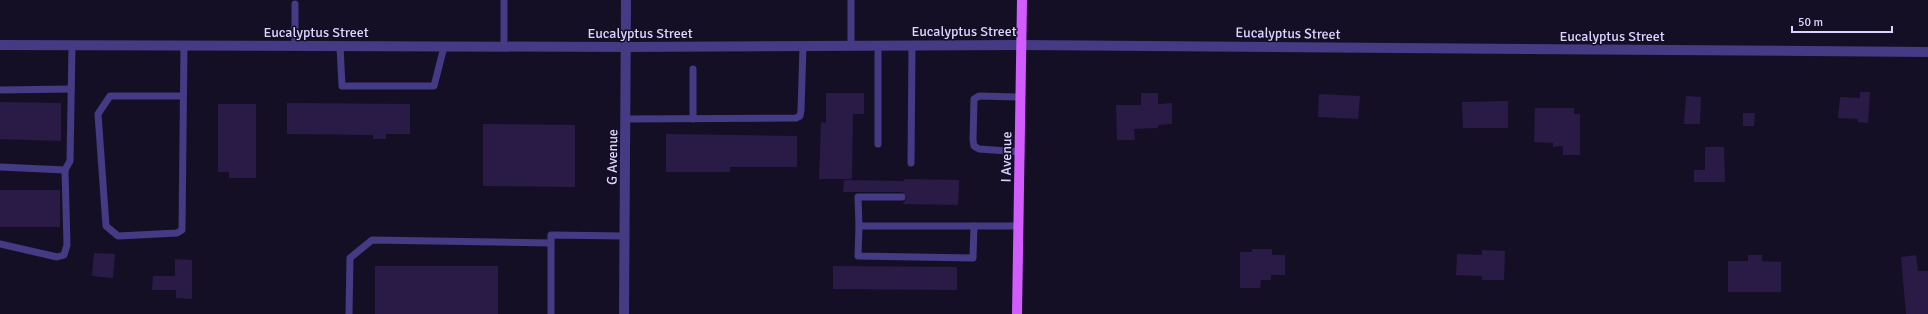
<svg xmlns="http://www.w3.org/2000/svg" width="1928" height="314" viewBox="0 0 1928 314" font-family="Signika,sans-serif">
<rect width="100%" height="100%" fill="#150f25"/>
<g fill="#291b46">
<path d="M1860 92H1870L1868 123 1858 122V119L1838 118 1840 97 1860 98Z"/>
<path d="M826 93H864V114H853L852 179H819L821 122 826 123Z"/>
<path d="M1141 93H1158V104L1172 103V124L1158 125V128L1134 129 1135 140H1117L1116 105H1141Z"/>
<path d="M1319 94 1360 96 1358 119 1318 117Z"/>
<path d="M1686 96 1701 97 1700 124H1684Z"/>
<path d="M1508 101V128H1463L1462 102Z"/>
<path d="M0 102 61 103V141L0 139Z"/>
<path d="M287 103 410 104V134H386V139H373V135L287 134Z"/>
<path d="M218 104H256V178H229V172H218Z"/>
<path d="M1535 108H1574V114H1580V155H1563V146L1553 147V143L1534 142Z"/>
<path d="M1743 113H1755L1754 126H1743Z"/>
<path d="M483 124 575 125V187L483 186Z"/>
<path d="M666 134 797 136V167H730V172H666Z"/>
<path d="M1705 147H1724L1725 182H1694V170H1705Z"/>
<path d="M904 179 959 180 958 205 903 204 907 197 902 192H843L844 180 904 181Z"/>
<rect x="0" y="190" width="60" height="37"/>
<path d="M1252 249H1272V255H1285V275H1271V280H1261L1260 288H1240V252H1252Z"/>
<path d="M1482 250 1505 251 1504 280H1482V276L1456 275 1457 254 1482 255Z"/>
<path d="M94 253 115 254 113 278 92 276Z"/>
<path d="M1748 255H1762V261L1781 262V292H1728V261H1748Z"/>
<path d="M1916 255 1918 271H1928V314H1906L1901 257Z"/>
<path d="M175 259 192 260V299L176 298V290H152L153 276H175Z"/>
<rect x="375" y="266" width="123" height="48"/>
<path d="M833 266 957 267V290L833 289Z"/>
</g>
<g fill="none" stroke-linecap="round" stroke-linejoin="round">
<g stroke="#453a84" stroke-width="7">
<path d="M851 0V45"/>
<path d="M295 46V4"/>
<path d="M340 46 342 86H434L444 47"/>
<path d="M878 46V144"/>
<path d="M504 47V0"/>
<path d="M693 69V119"/>
<path d="M0 90 71 89"/>
<path d="M183 96H110L98 114 106 226 118 236 177 233 182 230 184 45"/>
<path d="M626 119 796 118 800 116 801 110 803 46"/>
<path d="M1021 152 979 149 974 146 973 140 974 99 979 96 1021 97"/>
<path d="M911 163 912 45"/>
<path d="M0 167 65 170 70 161 72 45"/>
<path d="M902 197H858L859 226H1019"/>
<path d="M859 226 858 256 973 258 974 226"/>
<path d="M0 244 57 257 64 255 67 245 65 170"/>
<path d="M349 314 350 258 372 240 551 243"/>
<path d="M551 314V235L625 236"/>
</g>
<g stroke="#453a84" stroke-width="10">
<path d="M0 45 627 47 1022 45 1928 52"/>
<path d="M624 314 626 0"/>
</g>
<path stroke="#d25cfe" stroke-width="10" d="M1017 314 1022 0"/>
</g>
<g text-anchor="middle" stroke-width="3" stroke-linejoin="round" paint-order="stroke">
<g font-size="14" fill="#ddd4ff" stroke="#150f25">
<text x="964" y="36">Eucalyptus Street</text>
<text x="316" y="37">Eucalyptus Street</text>
<text x="640" y="38">Eucalyptus Street</text>
<text transform="translate(1288 33) rotate(1)" y="5">Eucalyptus Street</text>
<text x="1612" y="41">Eucalyptus Street</text>
<text transform="translate(612 157) rotate(-89)" y="5">G Avenue</text>
<text transform="translate(1006 157) rotate(-89)" y="5">I Avenue</text>
</g>
</g>
<path d="M1792 26v6h100v-6" fill="none" stroke="#ddd4ff" stroke-width="2"/>
<text x="1798" y="26" font-size="12" fill="#ddd4ff" stroke="#150f25" stroke-width="3" paint-order="stroke">50 m</text>
</svg>
